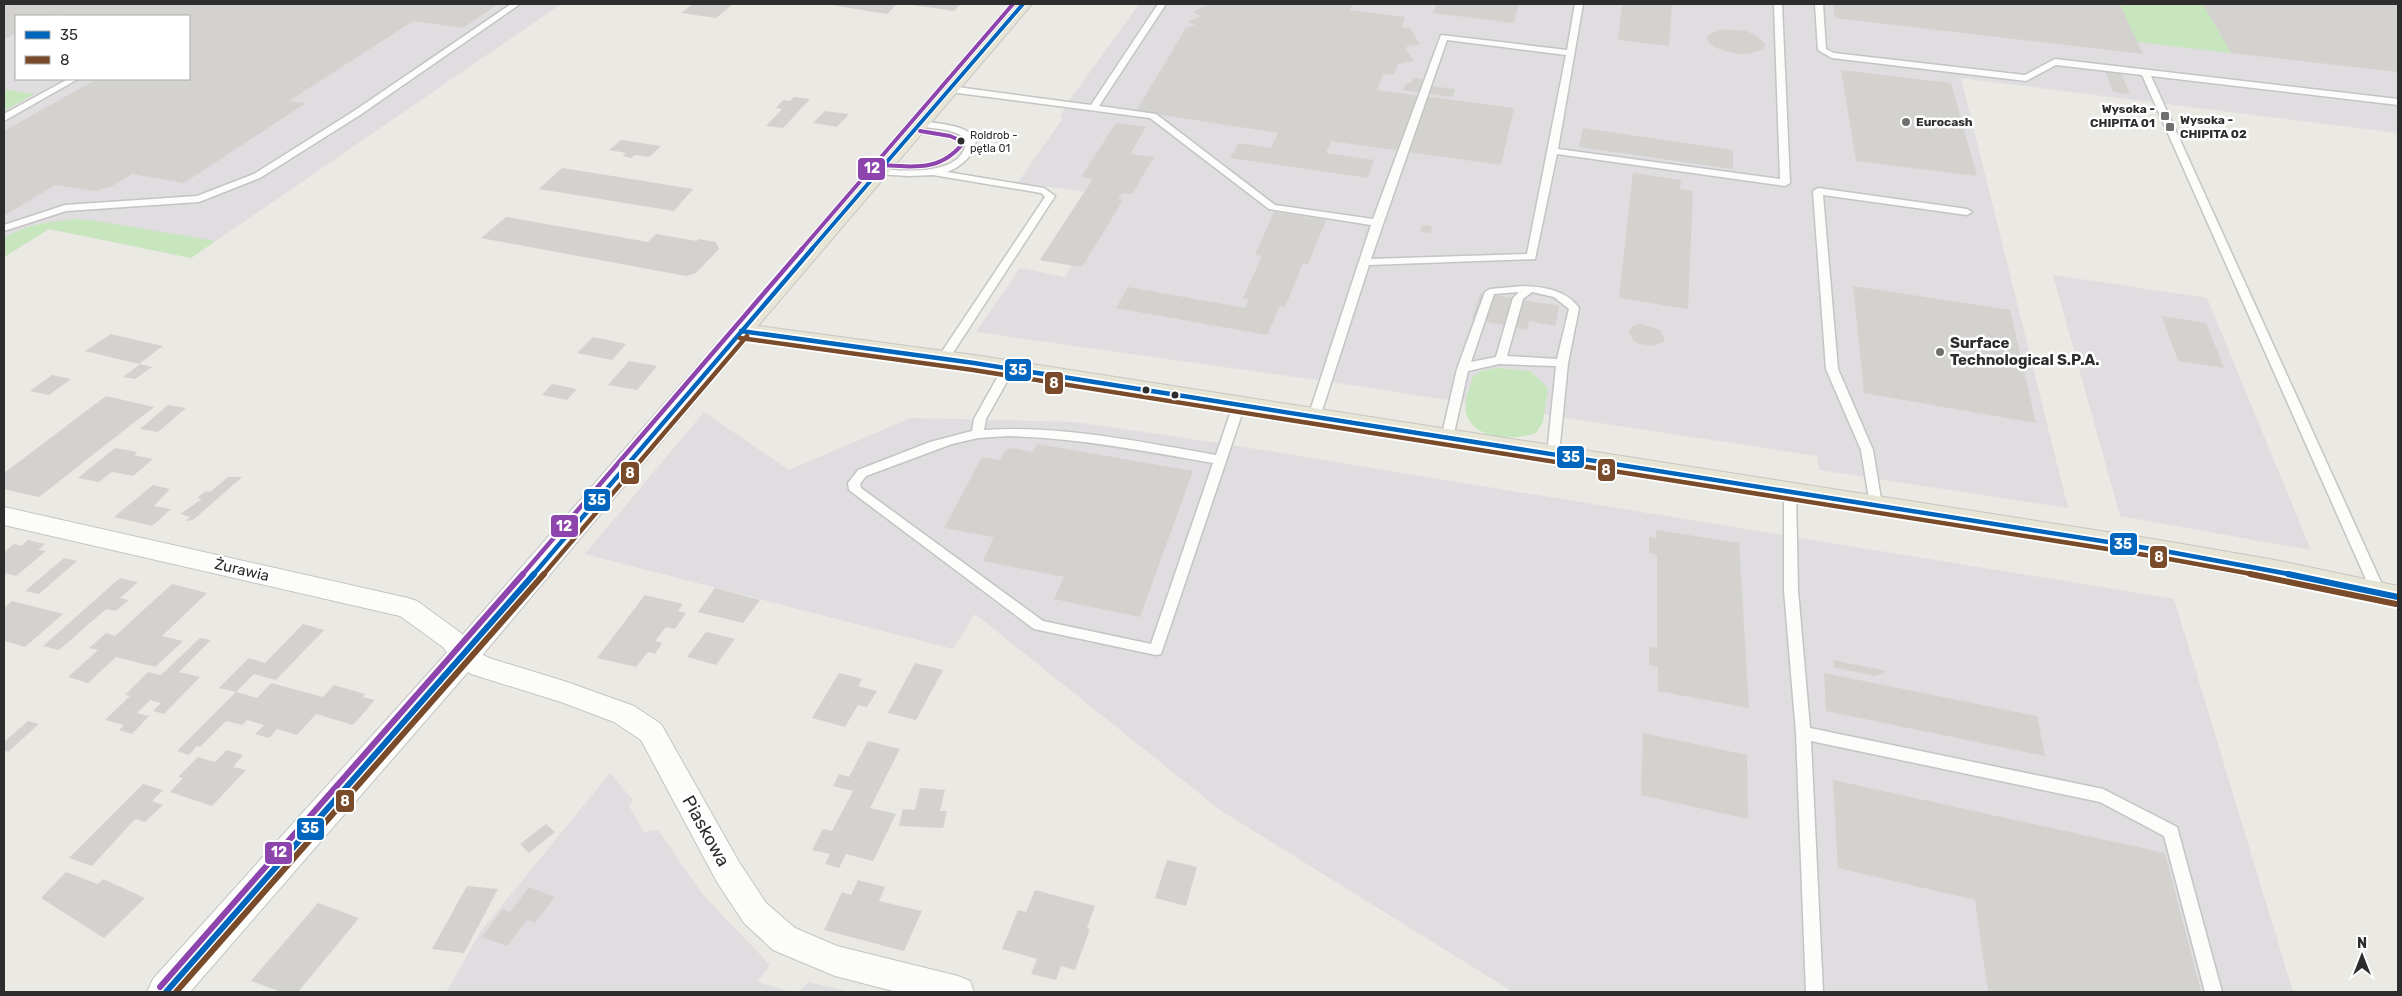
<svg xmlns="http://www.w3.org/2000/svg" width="2402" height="996" viewBox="0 0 2402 996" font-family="Rubik,sans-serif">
<rect width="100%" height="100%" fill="#eae9e4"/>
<g fill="#dfdddf" fill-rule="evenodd">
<path d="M4 4H561L191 258 49 229 4 257ZM16 16H189V79H16Z"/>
<path d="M1139 4H2398V133L1961 78 2068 508 1819 470 1817 456 1324 381 976 332 1020 268 1065 277 1072 266 1040 260 1084 192 1018 182 1063 118 1060 117 1066 105Z"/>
<path d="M2053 275 2207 298 2311 550 2120 516Z"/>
<path d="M704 412 789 470 911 418 1075 422 1225 444 2174 599 2293 992H1513L1220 810 975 614 953 649 585 554Z"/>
<path d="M610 773 633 800 629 806 644 832 658 830 703 895 770 965 757 982 791 992H446L481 931Z"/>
<path d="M808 982 850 992H799Z"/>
</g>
<g fill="#c8e6bd">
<path d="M2109 4H2203L2231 53 2137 42 2124 37Z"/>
<path d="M4 89 34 94 4 111Z"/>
<path d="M72 219 90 220 215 241 191 258 49 229 4 257V238C24 225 49 222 72 219Z"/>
<path d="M1496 368 1530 371 1548 388 1543 422 1536 433C1516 440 1477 441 1467 416 1462 406 1470 389 1472 378L1481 371Z"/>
</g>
<g fill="#d3d2cf">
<path d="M4 4H498L463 28 413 21 289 101 306 103 184 183 132 174 112 186 96 191 55 185 4 216V131L97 79H189V16H72L55 14 50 16H16V33L4 39Z"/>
<path d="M693 4H733L716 18 681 13Z"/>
<path d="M825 4H897L887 14Z"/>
<path d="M906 4H961L954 11Z"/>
<path d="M1208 4H1353L1350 10 1405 17 1402 27 1410 28 1420 44 1407 46 1406 50 1414 61 1398 64 1394 75 1383 74 1377 90 1514 108 1501 165 1331 141 1326 153 1374 160 1368 178 1230 158 1239 143 1271 148 1278 133 1136 111 1186 28 1195 25 1187 22 1201 16 1193 12Z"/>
<path d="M1436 4H1519L1514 23 1433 13Z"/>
<path d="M1622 4H1672L1669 46 1618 40Z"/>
<path d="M1833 4H2120L2143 54 1835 18Z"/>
<path d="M2203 4H2398V72L2231 53Z"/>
<path d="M1724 29 1746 31 1755 35 1765 44 1763 49 1748 54H1737L1716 48 1709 43 1707 38 1709 34Z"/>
<path d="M1841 70 1951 83 1977 176 1856 161Z"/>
<path d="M2105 71 2121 73 2130 94 2113 92Z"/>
<path d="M1413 78 1432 80 1430 86 1455 89 1453 97 1403 90 1406 83H1411Z"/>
<path d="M794 97 810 99 783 128 766 126 782 109 776 108 783 100 790 101Z"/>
<path d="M825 111 849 114 837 127 813 123Z"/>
<path d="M1116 123 1146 127 1130 154 1154 157 1132 194 1122 193 1118 199 1123 200 1082 267 1040 260 1093 179 1081 177Z"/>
<path d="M1583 128 1733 150V169L1579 147Z"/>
<path d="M621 140 661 146 649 157 635 155 631 158 623 156 626 153 609 150Z"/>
<path d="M562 168 600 174 693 189 674 211 539 189Z"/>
<path d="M1633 173 1681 180 1680 189 1693 191 1688 309 1619 298Z"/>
<path d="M1274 212 1326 220 1308 264 1303 263 1285 307 1280 306 1267 335 1116 308 1128 287 1245 308 1249 299 1243 298 1262 256 1255 255Z"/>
<path d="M506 217 648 242 656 234 697 241 698 239 716 242 719 249 696 273 686 276 481 238Z"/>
<path d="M1422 225 1433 226 1430 233 1420 232Z"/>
<path d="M1853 286 2010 310 2036 423 1864 393Z"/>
<path d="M1480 293 1559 306 1555 326 1529 321 1527 330 1472 319Z"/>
<path d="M2162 316 2206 323 2224 368 2178 361Z"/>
<path d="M1640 324 1660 330 1665 338 1663 342 1652 346 1639 344 1633 340 1628 332 1634 325Z"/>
<path d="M111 334 163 346 139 364 85 351Z"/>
<path d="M593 337 626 344 612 360 577 353Z"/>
<path d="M629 361 657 366 637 390 608 385Z"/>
<path d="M140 364 152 367 135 379 123 377Z"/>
<path d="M52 375 71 379 49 395 30 391Z"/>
<path d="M552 384 577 389 567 400 542 395Z"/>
<path d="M106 396 154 407 39 497 4 489V473Z"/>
<path d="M168 405 186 408 158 432 140 429Z"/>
<path d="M1037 444 1193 471 1140 617 1054 599 1064 577 983 561 994 537 944 528 982 457 1000 460 1005 451 1012 448 1033 452Z"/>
<path d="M115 448 137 452 134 455 153 459 133 476 112 472 99 482 78 478Z"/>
<path d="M228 477H242L193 520 185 521 190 517 180 514 202 499 197 498 206 491 210 492Z"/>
<path d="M153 485 170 489 154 506 171 509 152 526 114 517Z"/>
<path d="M1656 530 1739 543 1749 708 1658 691V667L1649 665V646L1657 648V555L1649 553V537L1656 538Z"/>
<path d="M28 540 45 544 38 550 46 551 16 576 4 573V552L14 544 21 546Z"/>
<path d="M64 558 77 561 39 594 25 591Z"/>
<path d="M120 578 138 582 120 598 129 600 116 611 106 609 59 650 43 646Z"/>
<path d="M172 584 207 593 162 636 183 641 155 667 116 657 88 683 68 677 98 650 89 648 106 633 115 636Z"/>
<path d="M715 588 760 600 743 623 698 612Z"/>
<path d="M645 595 683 604 678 611 686 613 675 629 666 627 655 641 662 643 655 654 648 652 636 667 597 658Z"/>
<path d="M12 601 63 614 25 647 4 641V608Z"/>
<path d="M303 624 324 630 276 680 254 674 236 692 219 688 249 658 265 663Z"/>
<path d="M706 632 735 639 716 665 687 657Z"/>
<path d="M200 638 211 640 179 672 200 677 164 714 153 711 161 703 150 700 137 713 149 716 132 734 119 730 124 725 105 720 130 696 125 695 148 672 161 675Z"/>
<path d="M1833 660 1887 671 1875 676 1834 667Z"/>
<path d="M915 663 943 670 916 720 888 713Z"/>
<path d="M839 673 862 679 858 686 877 691 867 707 858 705 845 727 812 718Z"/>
<path d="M1824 673 2037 716 2045 756 1826 711Z"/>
<path d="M271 683 323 697 334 685 365 694 363 697 375 700 353 725 316 714 297 735 277 729 269 738 255 734 264 725 247 720 242 725 226 721 200 747 197 746 189 755 177 751 236 692 257 698Z"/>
<path d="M28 721 39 724 8 752 4 750V742Z"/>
<path d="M1643 733 1747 755 1748 819 1641 795Z"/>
<path d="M868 741 900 749 870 808 896 814 873 861 846 854 839 868 825 864 830 854 812 850 823 829 832 831 853 791 833 786 839 774 849 777Z"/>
<path d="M227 750 243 755 233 767 246 770 212 806 170 792 183 778 178 777 198 757 215 762Z"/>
<path d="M1833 780 2165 853 2201 992H1988L1975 900 1838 868Z"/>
<path d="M143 784 163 790 152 801 163 805 145 822 135 819 92 866 69 858Z"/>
<path d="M920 788 945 790 940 811H947L943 828 899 826 903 809 915 810Z"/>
<path d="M546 824 555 832 529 853 520 844Z"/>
<path d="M1167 860 1197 867 1186 906 1155 898Z"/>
<path d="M66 872 98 884 103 879 145 898 104 938 41 898Z"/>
<path d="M858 880 885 887 879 901 922 911 904 951 824 930 842 892 851 895Z"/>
<path d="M467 886 498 889 464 953 432 949Z"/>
<path d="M529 887 555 897 535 923 527 920 507 946 481 937 503 909 510 912Z"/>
<path d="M1035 890 1095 906 1087 928 1090 929 1075 970 1061 966 1056 980 1031 974 1037 959 1002 949 1018 910 1026 912Z"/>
<path d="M318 903 359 918 298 992H281L251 981Z"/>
</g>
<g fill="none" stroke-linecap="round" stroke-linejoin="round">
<defs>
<g id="service">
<path d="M511 4H520L360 115 260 178 199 202 66 211 4 231V225L65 205 197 196 254 174 354 111Z"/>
<path d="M1158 4H1166L1099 106 1156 114 1275 205 1373 219 1441 35 1567 50 1575 4H1583L1558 149 1780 179 1774 4H1782L1790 183 1785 186 1557 154 1535 259 1369 265 1320 417 1314 421 1310 420 1308 417 1371 225 1269 209 1150 118 950 92 946 89 950 86 1091 105ZM1447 40 1566 55 1527 254 1371 259Z"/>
<path d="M1815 4H1823L1826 49 1834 53 2025 75 2055 59 2398 99V105L2151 76 2386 593 2384 597H2374L2372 593 2142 75 2056 65 2026 81 1832 58 1818 50Z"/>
<path d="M68 79H78L4 121V114Z"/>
<path d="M921 121C939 124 963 124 976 138 976 154 961 167 947 172L1044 188 1055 196 947 362 943 363 937 359 1045 197 1041 193 933 175 909 176 877 174V170L880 169C904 171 966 177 966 139 954 128 933 129 918 126V122Z"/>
<path d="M1818 188 1967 209 1972 212 1967 215 1823 195 1838 369 1873 450 1882 505 1876 509 1870 505 1861 450 1826 369 1813 191Z"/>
<path d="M1524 286C1545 287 1566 290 1579 308L1568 363 1559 454 1553 458 1547 454 1556 366 1499 364 1468 371 1453 438 1451 441H1443L1441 438 1457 369 1485 292 1490 289ZM1519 292 1513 298 1496 357 1471 362 1494 294ZM1532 292 1554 297 1569 309 1557 359 1507 356 1523 299Z"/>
<path d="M1008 365 1014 369 986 419 984 430C1063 425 1139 442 1216 455L1233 405 1239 401 1245 405 1161 654 1156 655 1034 629 849 490 848 483 858 470 930 442 972 431 974 419 1002 369ZM1008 436C1078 438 1145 451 1213 463L1151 644 1043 621 861 488 860 484 866 476 952 444 978 438Z"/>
<path d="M1790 488 1796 492 1798 590 1810 728 2103 789 2177 827 2222 992H2205L2164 836 2100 802 1811 741 1823 992H1806L1796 733 1784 590V492Z"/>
</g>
<path id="minor" d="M4 507 408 598 417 601 461 633 472 649 489 658 567 682 634 706 661 724 739 862 766 903 795 928 837 946 958 976 970 981 974 992H897L835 976 773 950 744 923 717 882 641 740 614 722 561 702 471 674 454 663 443 647 400 616 4 525Z"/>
<path id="secondary" d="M741 324 750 326 753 331 750 336 474 665 190 992H147L153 979 452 647 732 326Z"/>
<path id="primary" d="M1014 4H1032L758 326 974 355 2159 540 2275 560 2398 586V608L2275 582 2159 560 974 371 732 336 729 331 732 326Z"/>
</defs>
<use href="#service" stroke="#c4c4c4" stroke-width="3"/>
<use href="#minor" stroke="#c4c4c4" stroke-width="2"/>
<use href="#secondary" stroke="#c4c4c4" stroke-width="2"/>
<use href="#primary" stroke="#c6c5c3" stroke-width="2"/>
<use href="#service" fill="#fcfcfb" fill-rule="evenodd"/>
<use href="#minor" fill="#fcfcfb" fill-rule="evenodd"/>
<use href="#secondary" fill="#fcfcfb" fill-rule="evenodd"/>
<use href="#primary" fill="#e7e5d6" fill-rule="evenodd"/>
<defs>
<path id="bus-1-far2" d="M811 250 1023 4"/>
<g id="bus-1-far1">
<path d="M741 331 974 363 2159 550 2294 575"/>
<path d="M533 575 812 249"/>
</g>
<g id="bus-1">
<path d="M2288 574 2398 597"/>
<path d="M166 992 534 574"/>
</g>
<g id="bus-2-far1">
<path d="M740 338 973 370 2158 557 2257 575"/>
<path d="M543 575 747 336"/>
</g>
<g id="bus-2">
<path d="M2250 574 2396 604"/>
<path d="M176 992 544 574"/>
</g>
<g id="bus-3-far2">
<path d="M880 165C914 167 941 172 964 142L950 136 920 131"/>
<path d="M801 250 1013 4"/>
</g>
<path id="bus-3-far1" d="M522 575 802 249"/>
<path id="bus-3" d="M160 987 523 574"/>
</defs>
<use href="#bus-1-far2" stroke="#fff" stroke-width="6"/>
<use href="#bus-1-far1" stroke="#fff" stroke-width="8"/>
<use href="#bus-1" stroke="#fff" stroke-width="10"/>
<use href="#bus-2-far1" stroke="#fff" stroke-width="8"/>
<use href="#bus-2" stroke="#fff" stroke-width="10"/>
<use href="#bus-3-far2" stroke="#fff" stroke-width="6"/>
<use href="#bus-3-far1" stroke="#fff" stroke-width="8"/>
<use href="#bus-3" stroke="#fff" stroke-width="10"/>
<use href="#bus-1-far2" stroke="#0065bd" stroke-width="4"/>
<use href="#bus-1-far1" stroke="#0065bd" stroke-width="4.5"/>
<use href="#bus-1" stroke="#0065bd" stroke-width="6"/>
<use href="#bus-2-far1" stroke="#7a4b2a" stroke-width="4.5"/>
<use href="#bus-2" stroke="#7a4b2a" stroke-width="6"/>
<use href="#bus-3-far2" stroke="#8e44ad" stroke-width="4"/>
<use href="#bus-3-far1" stroke="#8e44ad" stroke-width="4.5"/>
<use href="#bus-3" stroke="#8e44ad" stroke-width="6"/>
</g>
<g fill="#6f6f6d" stroke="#fff" stroke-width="2">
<rect x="2160" y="111" width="10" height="10" rx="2.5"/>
<circle cx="1906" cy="122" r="5"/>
<rect x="2165" y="122" width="10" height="10" rx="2.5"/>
<circle cx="1940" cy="352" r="5"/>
</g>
<g fill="#2d2d2d" stroke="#fff" stroke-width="2">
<circle cx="961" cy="141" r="4.5"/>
<circle cx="1146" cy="390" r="4.5"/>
<circle cx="1175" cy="395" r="4.5"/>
</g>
<g text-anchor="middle" stroke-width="5" stroke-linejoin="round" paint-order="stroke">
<g font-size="11" fill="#2d2d2d" stroke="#fff" text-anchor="start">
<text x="970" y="139">Roldrob -<tspan x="970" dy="13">pętla 01</tspan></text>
</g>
<g font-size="12" font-weight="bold" fill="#2d2d2d" stroke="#fff" text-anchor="start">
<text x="2155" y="113" text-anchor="end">Wysoka -<tspan x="2155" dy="14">CHIPITA 01</tspan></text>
<text x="2180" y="124">Wysoka -<tspan x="2180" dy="14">CHIPITA 02</tspan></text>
<text x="1916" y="126">Eurocash</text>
</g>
<g font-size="15" font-weight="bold" fill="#2d2d2d" stroke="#fff" text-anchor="start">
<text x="1950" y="348">Surface<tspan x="1950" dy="17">Technological S.P.A.</tspan></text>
</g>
<g font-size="15" fill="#2d2d2d" stroke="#fff">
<text transform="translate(242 570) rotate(13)" y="5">Żurawia</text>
</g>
<g font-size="18" fill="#2d2d2d" stroke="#fff">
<text transform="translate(706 831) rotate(61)" y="6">Piaskowa</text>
</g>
</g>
<g stroke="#fff" stroke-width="2">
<rect x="857" y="157" width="29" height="24" rx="5" fill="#8e44ad"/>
<rect x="1004" y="358" width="28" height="24" rx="5" fill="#0065bd"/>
<rect x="1044" y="371" width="20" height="24" rx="5" fill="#7a4b2a"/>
<rect x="1556" y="445" width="29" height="24" rx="5" fill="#0065bd"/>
<rect x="1597" y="458" width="19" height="24" rx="5" fill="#7a4b2a"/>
<rect x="620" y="461" width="20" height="24" rx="5" fill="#7a4b2a"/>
<rect x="583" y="488" width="28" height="24" rx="5" fill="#0065bd"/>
<rect x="550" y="514" width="29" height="24" rx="5" fill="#8e44ad"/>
<rect x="2109" y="532" width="29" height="24" rx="5" fill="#0065bd"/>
<rect x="2149" y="545" width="19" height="24" rx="5" fill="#7a4b2a"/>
<rect x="335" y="789" width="20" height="24" rx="5" fill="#7a4b2a"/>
<rect x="296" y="817" width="29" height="24" rx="5" fill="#0065bd"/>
<rect x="264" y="841" width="29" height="24" rx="5" fill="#8e44ad"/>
</g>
<g font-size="14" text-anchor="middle" font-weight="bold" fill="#fff">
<text x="872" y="173">12</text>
<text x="1018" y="375">35</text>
<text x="1054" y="388">8</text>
<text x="1571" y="462">35</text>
<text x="1606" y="475">8</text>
<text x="630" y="478">8</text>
<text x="597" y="505">35</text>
<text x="564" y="531">12</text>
<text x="2123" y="549">35</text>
<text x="2159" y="562">8</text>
<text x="345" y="806">8</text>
<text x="310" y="833">35</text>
<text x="279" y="857">12</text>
</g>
<rect width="2402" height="996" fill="none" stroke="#2d2d2d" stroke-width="10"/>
<rect x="15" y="15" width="175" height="65" fill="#ffffff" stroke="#ababab"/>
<rect x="25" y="31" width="25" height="8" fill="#0065bd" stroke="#ababab"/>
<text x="60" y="40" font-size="15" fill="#2d2d2d">35</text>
<rect x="25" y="56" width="25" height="8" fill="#7a4b2a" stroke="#ababab"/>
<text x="60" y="65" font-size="15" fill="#2d2d2d">8</text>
<g transform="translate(2362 956)" stroke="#ffffff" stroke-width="4" paint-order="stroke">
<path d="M0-4L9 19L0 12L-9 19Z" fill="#2d2d2d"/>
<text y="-8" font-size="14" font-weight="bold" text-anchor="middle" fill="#2d2d2d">N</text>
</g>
</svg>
